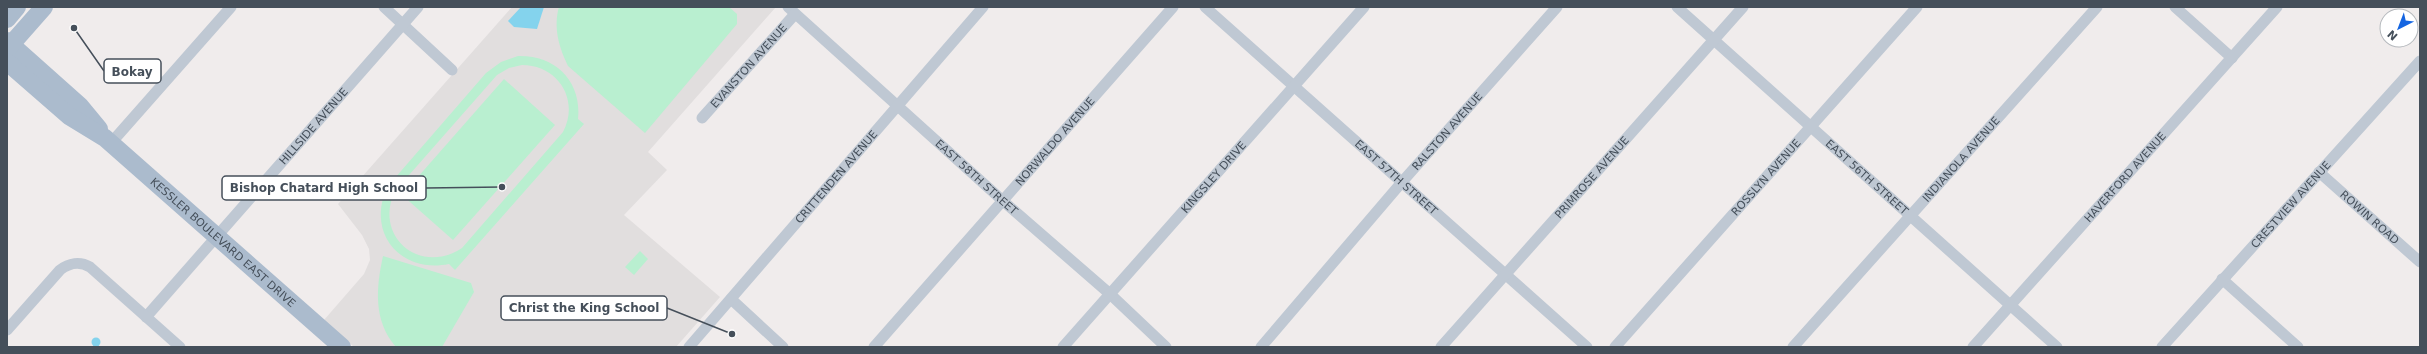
<svg xmlns="http://www.w3.org/2000/svg" width="2427" height="354" viewBox="0 0 2427 354" font-family="'DejaVu Sans',sans-serif">
<rect width="100%" height="100%" fill="#f0ecec"/>
<path fill="#e1dede" d="M512 7H776L648 152 667 170 624 215 720 297 676 347H354L324 320 364 274 370 260 369 249 362 235 338 204Z"/>
<g fill="#b9efd0" fill-rule="evenodd">
<path d="M559 7H729L737 14V24L645 133 568 66C559 48 553 27 559 7Z"/>
<path d="M518 56C556 55 582 82 578 119L584 124 455 270 449 264C400 274 365 232 388 186L486 73 501 62ZM522 65C558 65 580 100 563 132L462 248C420 276 373 236 395 191L497 75 509 68Z"/>
<path d="M504 79 555 125 453 240 402 195Z"/>
<path d="M640 251 648 259 634 275 625 267Z"/>
<path d="M383 256 471 283 474 292 442 347H396C373 321 376 288 383 256Z"/>
</g>
<g fill="#84d3ed">
<path d="M521 7H544L537 29 514 27 508 21Z"/>
<circle cx="96" cy="342" r="4.5"/>
</g>
<g fill="none" stroke-linecap="round" stroke-linejoin="round">
<g stroke="#bfc8d3" stroke-width="11">
<path d="M384 7 452 70"/>
<path id="s1" d="M788 7 1003 201 1110 294 1166 347"/>
<path id="s2" d="M1205 7 1587 347"/>
<path id="s3" d="M1677 7 2057 347"/>
<path d="M2175 7 2232 58"/>
<path id="s4" d="M702 118 795 14"/>
<path d="M111 143 231 7"/>
<path id="s5" d="M2319 172 2420 262"/>
<path d="M2222 279 2298 347"/>
<path d="M731 299 783 347"/>
<path id="s6" d="M146 317 418 7"/>
<path d="M7 330 60 270C69 263 80 261 90 267L180 347"/>
<path id="s7" d="M689 347 983 7"/>
<path id="s8" d="M874 347 1173 7"/>
<path id="s9" d="M1063 347 1364 7"/>
<path id="s10" d="M1261 347 1402 182 1557 7"/>
<path id="s11" d="M1441 347 1743 7"/>
<path id="s12" d="M1615 347 1917 7"/>
<path id="s13" d="M1793 347 2097 7"/>
<path id="s14" d="M1973 347 2277 7"/>
<path id="s15" d="M2162 347 2420 61"/>
</g>
<g stroke="#abbbcd" stroke-width="18">
<path d="M7 19 17 7"/>
<path d="M7 41 80 106 99 129"/>
<path d="M7 49 44 7"/>
<path id="s16" d="M7 62 69 116 105 138 342 347"/>
</g>
</g>
<g text-anchor="middle" stroke-width="3" stroke-linejoin="round" paint-order="stroke">
<g font-size="11" fill="#454f5a" stroke="#fff">
<text dy="4" stroke="none"><textPath href="#s4" startOffset="70">EVANSTON AVENUE</textPath></text>
<text dy="4" stroke="none"><textPath href="#s6" startOffset="254">HILLSIDE AVENUE</textPath></text>
<text dy="4" stroke="none"><textPath href="#s10" startOffset="285">RALSTON AVENUE</textPath></text>
<text dy="4" stroke="none"><textPath href="#s8" startOffset="274">NORWALDO AVENUE</textPath></text>
<text dy="4" stroke="none"><textPath href="#s13" startOffset="252">INDIANOLA AVENUE</textPath></text>
<text dy="4" stroke="none"><textPath href="#s7" startOffset="225">CRITTENDEN AVENUE</textPath></text>
<text dy="4" stroke="none"><textPath href="#s1" startOffset="254">EAST 58TH STREET</textPath></text>
<text dy="4" stroke="none"><textPath href="#s9" startOffset="227">KINGSLEY DRIVE</textPath></text>
<text dy="4" stroke="none"><textPath href="#s2" startOffset="256">EAST 57TH STREET</textPath></text>
<text dy="4" stroke="none"><textPath href="#s11" startOffset="227">PRIMROSE AVENUE</textPath></text>
<text dy="4" stroke="none"><textPath href="#s12" startOffset="227">ROSSLYN AVENUE</textPath></text>
<text dy="4" stroke="none"><textPath href="#s3" startOffset="255">EAST 56TH STREET</textPath></text>
<text dy="4" stroke="none"><textPath href="#s14" startOffset="228">HAVERFORD AVENUE</textPath></text>
<text dy="4" stroke="none"><textPath href="#s15" startOffset="192">CRESTVIEW AVENUE</textPath></text>
<text dy="4" stroke="none"><textPath href="#s5" startOffset="68">ROWIN ROAD</textPath></text>
<text dy="4" stroke="none"><textPath href="#s16" startOffset="282">KESSLER BOULEVARD EAST DRIVE</textPath></text>
</g>
</g>
<path fill="none" stroke="#454f5a" stroke-width="1.5" d="M74 28L104 71M502 187L426 188M732 334L667 308"/>
<g fill="#454f5a" stroke="#fff" stroke-width="1.5">
<circle cx="74" cy="28" r="4"/>
<circle cx="502" cy="187" r="4"/>
<circle cx="732" cy="334" r="4"/>
</g>
<g fill="#fff" stroke="#454f5a" stroke-width="1.5">
<rect x="104" y="59" width="57" height="24" rx="4"/>
<rect x="222" y="176" width="204" height="24" rx="4"/>
<rect x="501" y="296" width="166" height="24" rx="4"/>
</g>
<g font-size="12" text-anchor="middle" font-weight="bold" fill="#454f5a">
<text x="132" y="76">Bokay</text>
<text x="324" y="192">Bishop Chatard High School</text>
<text x="584" y="312">Christ the King School</text>
</g>
<rect width="2427" height="354" fill="none" stroke="#454f5a" stroke-width="16"/>
<g transform="translate(2399 28) rotate(222)"><circle r="19" fill="#ffffff" stroke="#b5b9bd"/>
<path d="M0-3L7 15L0 10L-7 15Z" fill="#1465e1"/>
<text y="-6" font-size="11" font-weight="bold" text-anchor="middle" fill="#454f5a">N</text>
</g>
</svg>
